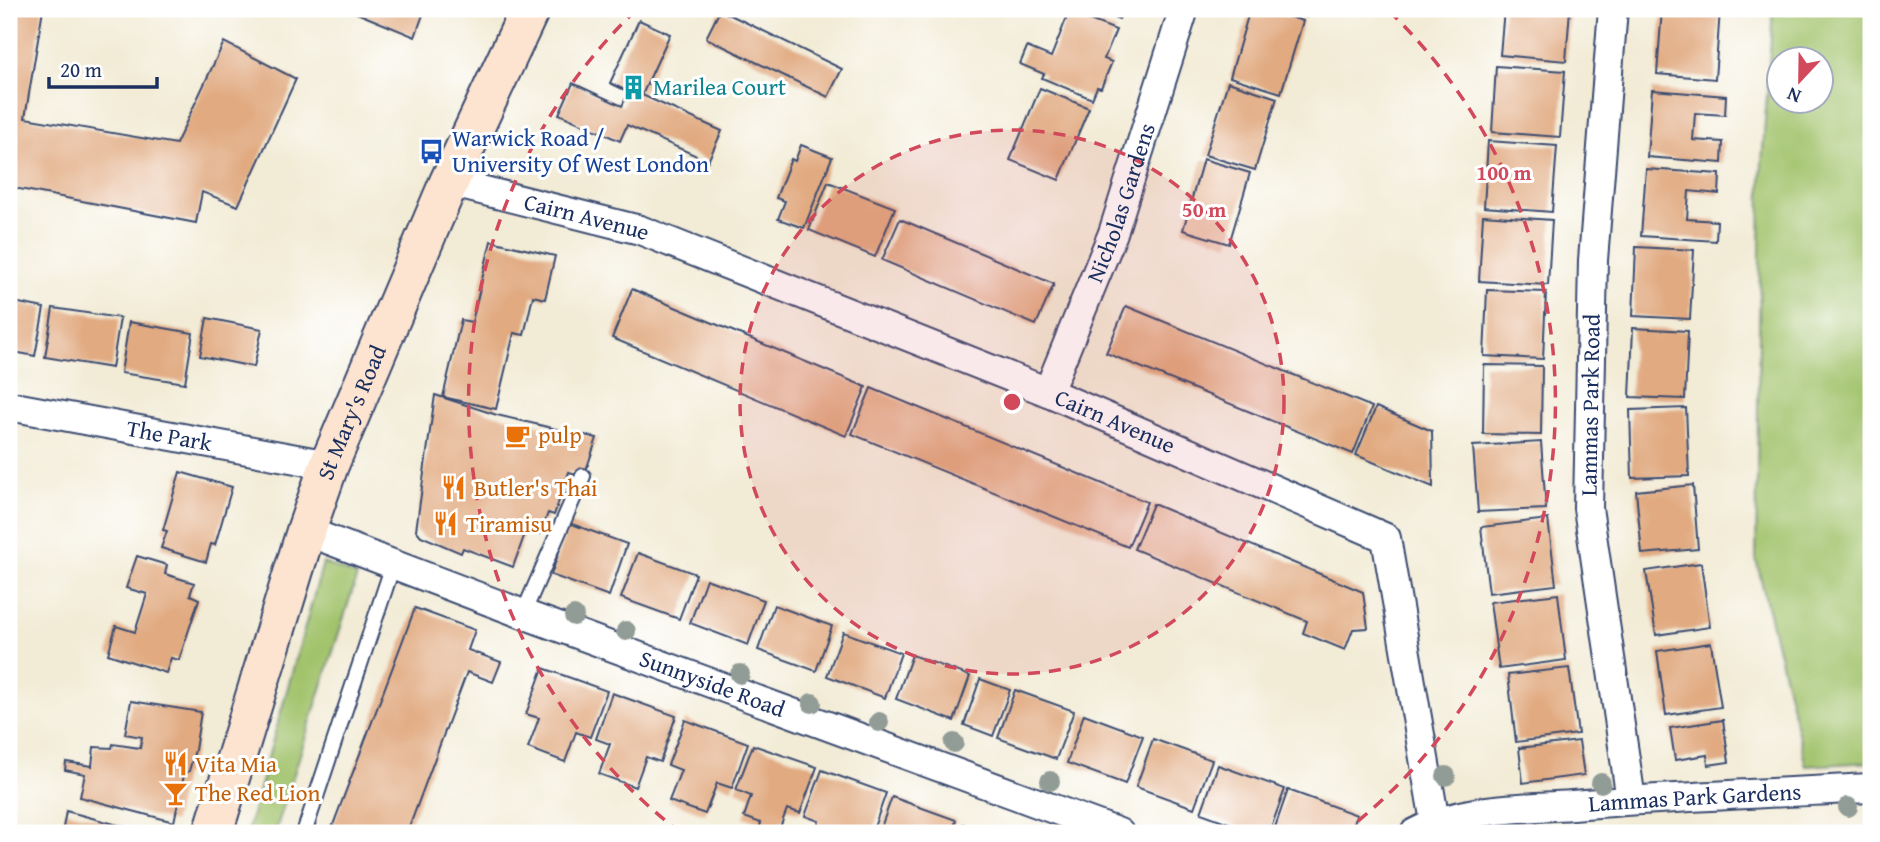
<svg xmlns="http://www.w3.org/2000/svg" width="1880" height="842" viewBox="0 0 1880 842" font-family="'Gentium Book Plus',serif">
<rect width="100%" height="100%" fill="#fff"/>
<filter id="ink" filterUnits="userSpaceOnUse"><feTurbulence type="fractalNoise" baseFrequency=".0143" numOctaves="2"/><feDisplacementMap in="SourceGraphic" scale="14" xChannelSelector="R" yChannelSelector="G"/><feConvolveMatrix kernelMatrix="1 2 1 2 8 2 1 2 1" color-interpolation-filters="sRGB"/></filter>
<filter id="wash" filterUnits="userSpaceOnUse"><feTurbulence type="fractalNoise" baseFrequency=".00686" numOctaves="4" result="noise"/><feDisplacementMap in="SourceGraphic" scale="28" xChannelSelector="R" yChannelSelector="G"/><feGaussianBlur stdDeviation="1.57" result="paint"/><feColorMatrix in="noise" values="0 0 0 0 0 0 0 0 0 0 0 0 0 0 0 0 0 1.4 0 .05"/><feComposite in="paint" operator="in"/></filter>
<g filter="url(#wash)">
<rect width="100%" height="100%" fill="#f2ebd5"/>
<g fill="#a2c36c" stroke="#5e7965" stroke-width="2" fill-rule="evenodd">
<path d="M1773 9H1871V762L1806 766 1756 559 1761 177ZM1778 60H1820V102H1778Z"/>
<path d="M323 563 357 576 275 833 247 832Z"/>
</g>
<g id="blocks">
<g fill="#e1aa81">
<path d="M9 9H43L25 118 176 144 224 42 296 79 238 206 202 192 196 223 9 187Z"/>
<path d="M347 9H425L415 37Z"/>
<path d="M1094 9H1124L1119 19Z"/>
<path d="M1250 9H1263L1303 21 1281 93 1230 77Z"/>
<path d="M1282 9H1309L1306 17Z"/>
<path d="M1504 9H1570L1566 61 1500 55Z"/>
<path d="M1662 9 1720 10 1715 79 1657 74Z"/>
<path d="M720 10 842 69 828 97 706 38Z"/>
<path d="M1069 12 1116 30 1104 59 1112 62 1101 88 1097 87 1092 99 1042 78 1044 74 1020 64 1027 47 1051 57Z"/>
<path d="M639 20 670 34 642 95 722 131 708 161 627 125 620 141 559 114 573 83 622 106 629 92 610 83Z"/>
<path d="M1496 66 1565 71 1560 137 1492 132Z"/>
<path d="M1228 82 1277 98 1255 170 1205 155Z"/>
<path d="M1040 88 1089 108 1059 180 1010 160Z"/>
<path d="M1652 90 1726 96 1725 115 1695 113 1694 127 1693 140 1723 142 1722 163 1647 157Z"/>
<path d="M1488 141 1557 146 1552 212 1484 207Z"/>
<path d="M801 145 832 157 804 228 778 219 785 201 776 198 791 159 795 161Z"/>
<path d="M1203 159 1250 173 1229 244 1183 230Z"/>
<path d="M1646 169 1720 174 1719 194 1689 191 1687 219 1717 221 1716 241 1641 236Z"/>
<path d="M828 182 895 208 875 257 809 230Z"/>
<path d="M1483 215 1552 220 1548 285 1479 281Z"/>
<path d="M900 219 1054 284 1036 325 882 260Z"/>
<path d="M491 241 555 256 545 299 533 296 524 335 514 333 496 409 443 397 461 320 472 322Z"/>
<path d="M1636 247 1694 250 1690 319 1633 316Z"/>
<path d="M632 289 866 387 846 436 612 338Z"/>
<path d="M1487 290 1546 292 1543 359 1484 356Z"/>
<path d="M9 301 44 308 35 356 9 351Z"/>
<path d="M1126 306 1372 407 1353 454 1106 353Z"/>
<path d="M53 308 120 318 112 368 45 357Z"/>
<path d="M207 318 262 329 254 367 200 356Z"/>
<path d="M129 322 193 333 185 383 121 373Z"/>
<path d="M1633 328 1688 331 1685 399 1630 397Z"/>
<path d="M1484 365 1542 366 1541 435 1483 434Z"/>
<path d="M871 388 1147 502 1128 547 852 434Z"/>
<path d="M435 395 497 415 565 431 564 438 570 440 571 437 575 438 576 433 597 438 584 476 569 472 554 515 548 513 540 534 527 528 513 567 463 548 461 553 421 536 416 530Z"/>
<path d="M1376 407 1432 431 1433 487 1356 455Z"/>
<path d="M1686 408 1689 476 1632 478 1630 410Z"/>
<path d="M1541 442 1546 509 1478 512 1473 446Z"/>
<path d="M180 472 232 487 215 545 211 544 206 562 161 548 167 531 163 530Z"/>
<path d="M1693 485 1698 549 1642 554 1636 491Z"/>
<path d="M1153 504 1363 592 1368 628 1353 629 1345 650 1303 633 1307 621 1134 549Z"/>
<path d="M1548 519 1556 585 1489 593 1481 527Z"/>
<path d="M569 523 627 544 609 596 551 575Z"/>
<path d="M638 553 696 574 679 619 621 598Z"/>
<path d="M137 556 167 565 165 574 194 583 190 595 199 599 179 660 171 658 166 673 108 654 116 626 135 632 147 594 126 588Z"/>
<path d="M1701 563 1710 627 1656 635 1646 571Z"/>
<path d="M706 579 764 600 748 645 690 623Z"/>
<path d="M1558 594 1566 660 1499 669 1490 602Z"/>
<path d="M774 605 832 626 816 671 758 650Z"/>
<path d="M415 608 475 630 468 650 501 662 493 682 467 672 407 833H330Z"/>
<path d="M843 632 901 653 885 698 827 676Z"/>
<path d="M1711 643 1721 707 1666 715 1657 651Z"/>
<path d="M912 655 970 676 954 721 896 699Z"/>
<path d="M543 668 607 691 590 737 576 732 565 762 528 748 539 718 526 714Z"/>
<path d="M1569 668 1578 734 1516 742 1508 675Z"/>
<path d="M980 679 1010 690 993 736 964 725Z"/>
<path d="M1015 690 1074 711 1056 759 998 738Z"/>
<path d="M612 693 676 716 660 762 646 757 635 787 599 774 610 744 596 739Z"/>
<path d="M131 701 201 712 195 750 189 771 184 775 174 822 80 797 85 774 65 770 66 762 92 766 94 747 112 748 113 744 140 748 142 737 125 734Z"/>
<path d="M1084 714 1143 736 1125 784 1067 763Z"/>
<path d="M685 720 748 743 732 788 717 783 705 814 669 801 681 770 668 765Z"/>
<path d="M1723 720 1729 762 1708 765 1707 755 1675 760 1670 728Z"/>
<path d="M1153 739 1212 760 1194 808 1136 787Z"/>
<path d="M1579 741 1584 775 1523 783 1519 748Z"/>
<path d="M753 745 817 767 800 813 787 809 778 833 758 832 761 823 744 817 751 796 736 790Z"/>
<path d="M1218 765 1285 789 1269 833H1256L1201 813Z"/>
<path d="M822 770 886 793 872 833H815L819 821 805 816Z"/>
<path d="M1288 790 1357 815 1350 833H1273Z"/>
<path d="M892 797 956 820 952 833H879Z"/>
<path d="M66 811 144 832V833H62Z"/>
<path d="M963 824 988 833H959Z"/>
</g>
</g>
</g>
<g filter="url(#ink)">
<use href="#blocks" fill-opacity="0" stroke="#3b4b70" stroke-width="2"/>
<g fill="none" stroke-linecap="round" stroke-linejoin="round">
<defs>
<g id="lane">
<path d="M523 614 583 476"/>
<path d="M304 833 393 565"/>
</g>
<g id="street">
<path d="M1613 9 1593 260 1588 508 1631 800"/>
<path id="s1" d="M449 182 640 230 1048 392 1386 538 1435 822"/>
<path id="s2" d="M1048 392 1113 233 1184 9"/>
<path id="s3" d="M9 406 329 465"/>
<path id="s4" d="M306 531 523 614 1119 833"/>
<path id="s5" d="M1415 833C1464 806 1517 809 1572 805 1671 797 1771 793 1871 788"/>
</g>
<g id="secondary">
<path id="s6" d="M213 833 306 531 329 465 449 182 530 9"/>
</g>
</defs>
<use href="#lane" stroke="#3b4b70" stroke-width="18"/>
<use href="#street" stroke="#3b4b70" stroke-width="32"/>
<use href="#secondary" stroke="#3b4b70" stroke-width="42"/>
<use href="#lane" stroke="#fff" stroke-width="14"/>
<use href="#street" stroke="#fff" stroke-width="28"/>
<use href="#secondary" stroke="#fde4d0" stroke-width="38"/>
</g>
<g fill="#929c96">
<circle cx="574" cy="616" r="10"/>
<circle cx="626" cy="631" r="10"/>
<circle cx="740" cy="674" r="10"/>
<circle cx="812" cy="703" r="10"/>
<circle cx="879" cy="722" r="10"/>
<circle cx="954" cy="743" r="10"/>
<circle cx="1446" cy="776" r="10"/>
<circle cx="1050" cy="781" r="10"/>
<circle cx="1601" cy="783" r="10"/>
<circle cx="1848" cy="807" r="10"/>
</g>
</g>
<circle cx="1012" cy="402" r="272" fill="#d1495b" fill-opacity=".12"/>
<g fill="none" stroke="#d1495b" stroke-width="3.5" stroke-dasharray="12 9">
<circle cx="1012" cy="402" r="272"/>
<path d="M681 833A543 543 0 0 1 635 11M1389 11A543 543 0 0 1 1343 833"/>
</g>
<defs>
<symbol id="building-bare" viewBox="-9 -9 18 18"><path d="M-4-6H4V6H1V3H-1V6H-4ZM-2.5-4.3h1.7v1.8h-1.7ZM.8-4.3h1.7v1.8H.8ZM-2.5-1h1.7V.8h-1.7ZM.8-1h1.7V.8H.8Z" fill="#0f9aa8" stroke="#fff" stroke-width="2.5" paint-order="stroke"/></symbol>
<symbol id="bus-bare" viewBox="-9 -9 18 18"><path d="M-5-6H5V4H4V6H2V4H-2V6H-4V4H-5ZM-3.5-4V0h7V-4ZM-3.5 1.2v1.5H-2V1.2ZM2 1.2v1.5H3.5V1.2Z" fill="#1a4fb4" stroke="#fff" stroke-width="2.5" paint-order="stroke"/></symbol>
<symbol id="cafe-bare" viewBox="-9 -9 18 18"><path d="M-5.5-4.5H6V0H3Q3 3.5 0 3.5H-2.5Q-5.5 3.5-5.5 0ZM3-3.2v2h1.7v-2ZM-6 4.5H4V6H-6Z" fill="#e8710a" stroke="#fff" stroke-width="2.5" paint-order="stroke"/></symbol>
<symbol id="restaurant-bare" viewBox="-9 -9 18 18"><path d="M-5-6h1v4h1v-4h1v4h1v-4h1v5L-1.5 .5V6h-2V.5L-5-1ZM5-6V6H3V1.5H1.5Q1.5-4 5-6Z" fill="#e8710a" stroke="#fff" stroke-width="2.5" paint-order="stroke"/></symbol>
<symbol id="bar-bare" viewBox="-9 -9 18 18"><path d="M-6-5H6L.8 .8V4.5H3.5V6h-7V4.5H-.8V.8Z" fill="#e8710a" stroke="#fff" stroke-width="2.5" paint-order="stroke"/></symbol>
</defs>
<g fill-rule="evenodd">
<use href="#building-bare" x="616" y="70" width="35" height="35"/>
<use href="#bus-bare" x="414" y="134" width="35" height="35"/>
<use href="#cafe-bare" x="500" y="418" width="35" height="35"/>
<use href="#restaurant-bare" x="436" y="470" width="35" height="35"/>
<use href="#restaurant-bare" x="428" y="506" width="35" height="35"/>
<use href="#restaurant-bare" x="158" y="746" width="35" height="35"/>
<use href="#bar-bare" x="158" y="776" width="35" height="35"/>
</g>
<g text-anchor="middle" stroke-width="6" stroke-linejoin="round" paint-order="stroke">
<g font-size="23" fill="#0d838f" stroke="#fff" text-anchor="start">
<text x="653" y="95">Marilea Court</text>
</g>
<g font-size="23" fill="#164399" stroke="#fff" text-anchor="start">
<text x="452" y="146">Warwick Road /<tspan x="452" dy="26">University Of West London</tspan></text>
</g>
<g font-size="23" fill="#1b2f5e" stroke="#fff">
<text dy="8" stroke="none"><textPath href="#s2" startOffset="203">Nicholas Gardens</textPath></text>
<text dy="8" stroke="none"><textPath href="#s1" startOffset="142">Cairn Avenue</textPath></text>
<text transform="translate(1590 405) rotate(-89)" y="8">Lammas Park Road</text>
<text dy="8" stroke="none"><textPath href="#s6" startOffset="443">St Mary's Road</textPath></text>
<text dy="8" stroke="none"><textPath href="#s1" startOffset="709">Cairn Avenue</textPath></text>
<text dy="8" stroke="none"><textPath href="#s3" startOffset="163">The Park</textPath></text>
<text dy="8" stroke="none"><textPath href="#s4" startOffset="434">Sunnyside Road</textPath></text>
<text dy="8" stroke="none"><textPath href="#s5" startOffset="284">Lammas Park Gardens</textPath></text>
</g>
<g font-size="23" fill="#c56008" stroke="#fff" text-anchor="start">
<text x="538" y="443">pulp</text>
<text x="474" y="496">Butler's Thai</text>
<text x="466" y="532">Tiramisu</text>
<text x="195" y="772">Vita Mia</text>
<text x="195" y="801">The Red Lion</text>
</g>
</g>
<circle cx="1012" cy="402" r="10" fill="#d1495b" stroke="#fff" stroke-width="3.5"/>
<g font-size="21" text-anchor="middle" font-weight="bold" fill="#d1495b" stroke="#fff" stroke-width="6" stroke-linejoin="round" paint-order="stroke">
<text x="1504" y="180">100 m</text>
<text x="1204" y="217">50 m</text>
</g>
<rect width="1880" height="842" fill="none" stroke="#fff" stroke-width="35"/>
<g transform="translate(1800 80) rotate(202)"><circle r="33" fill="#ffffff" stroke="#a4acbf" stroke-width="2"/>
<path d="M0-5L12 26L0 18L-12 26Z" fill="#d1495b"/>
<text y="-10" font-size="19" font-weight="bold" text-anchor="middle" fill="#1b2f5e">N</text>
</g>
<path d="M49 77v10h108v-10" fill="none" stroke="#1b2f5e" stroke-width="3.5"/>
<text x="60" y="77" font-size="21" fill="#1b2f5e" stroke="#ffffff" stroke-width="5" paint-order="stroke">20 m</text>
</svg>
